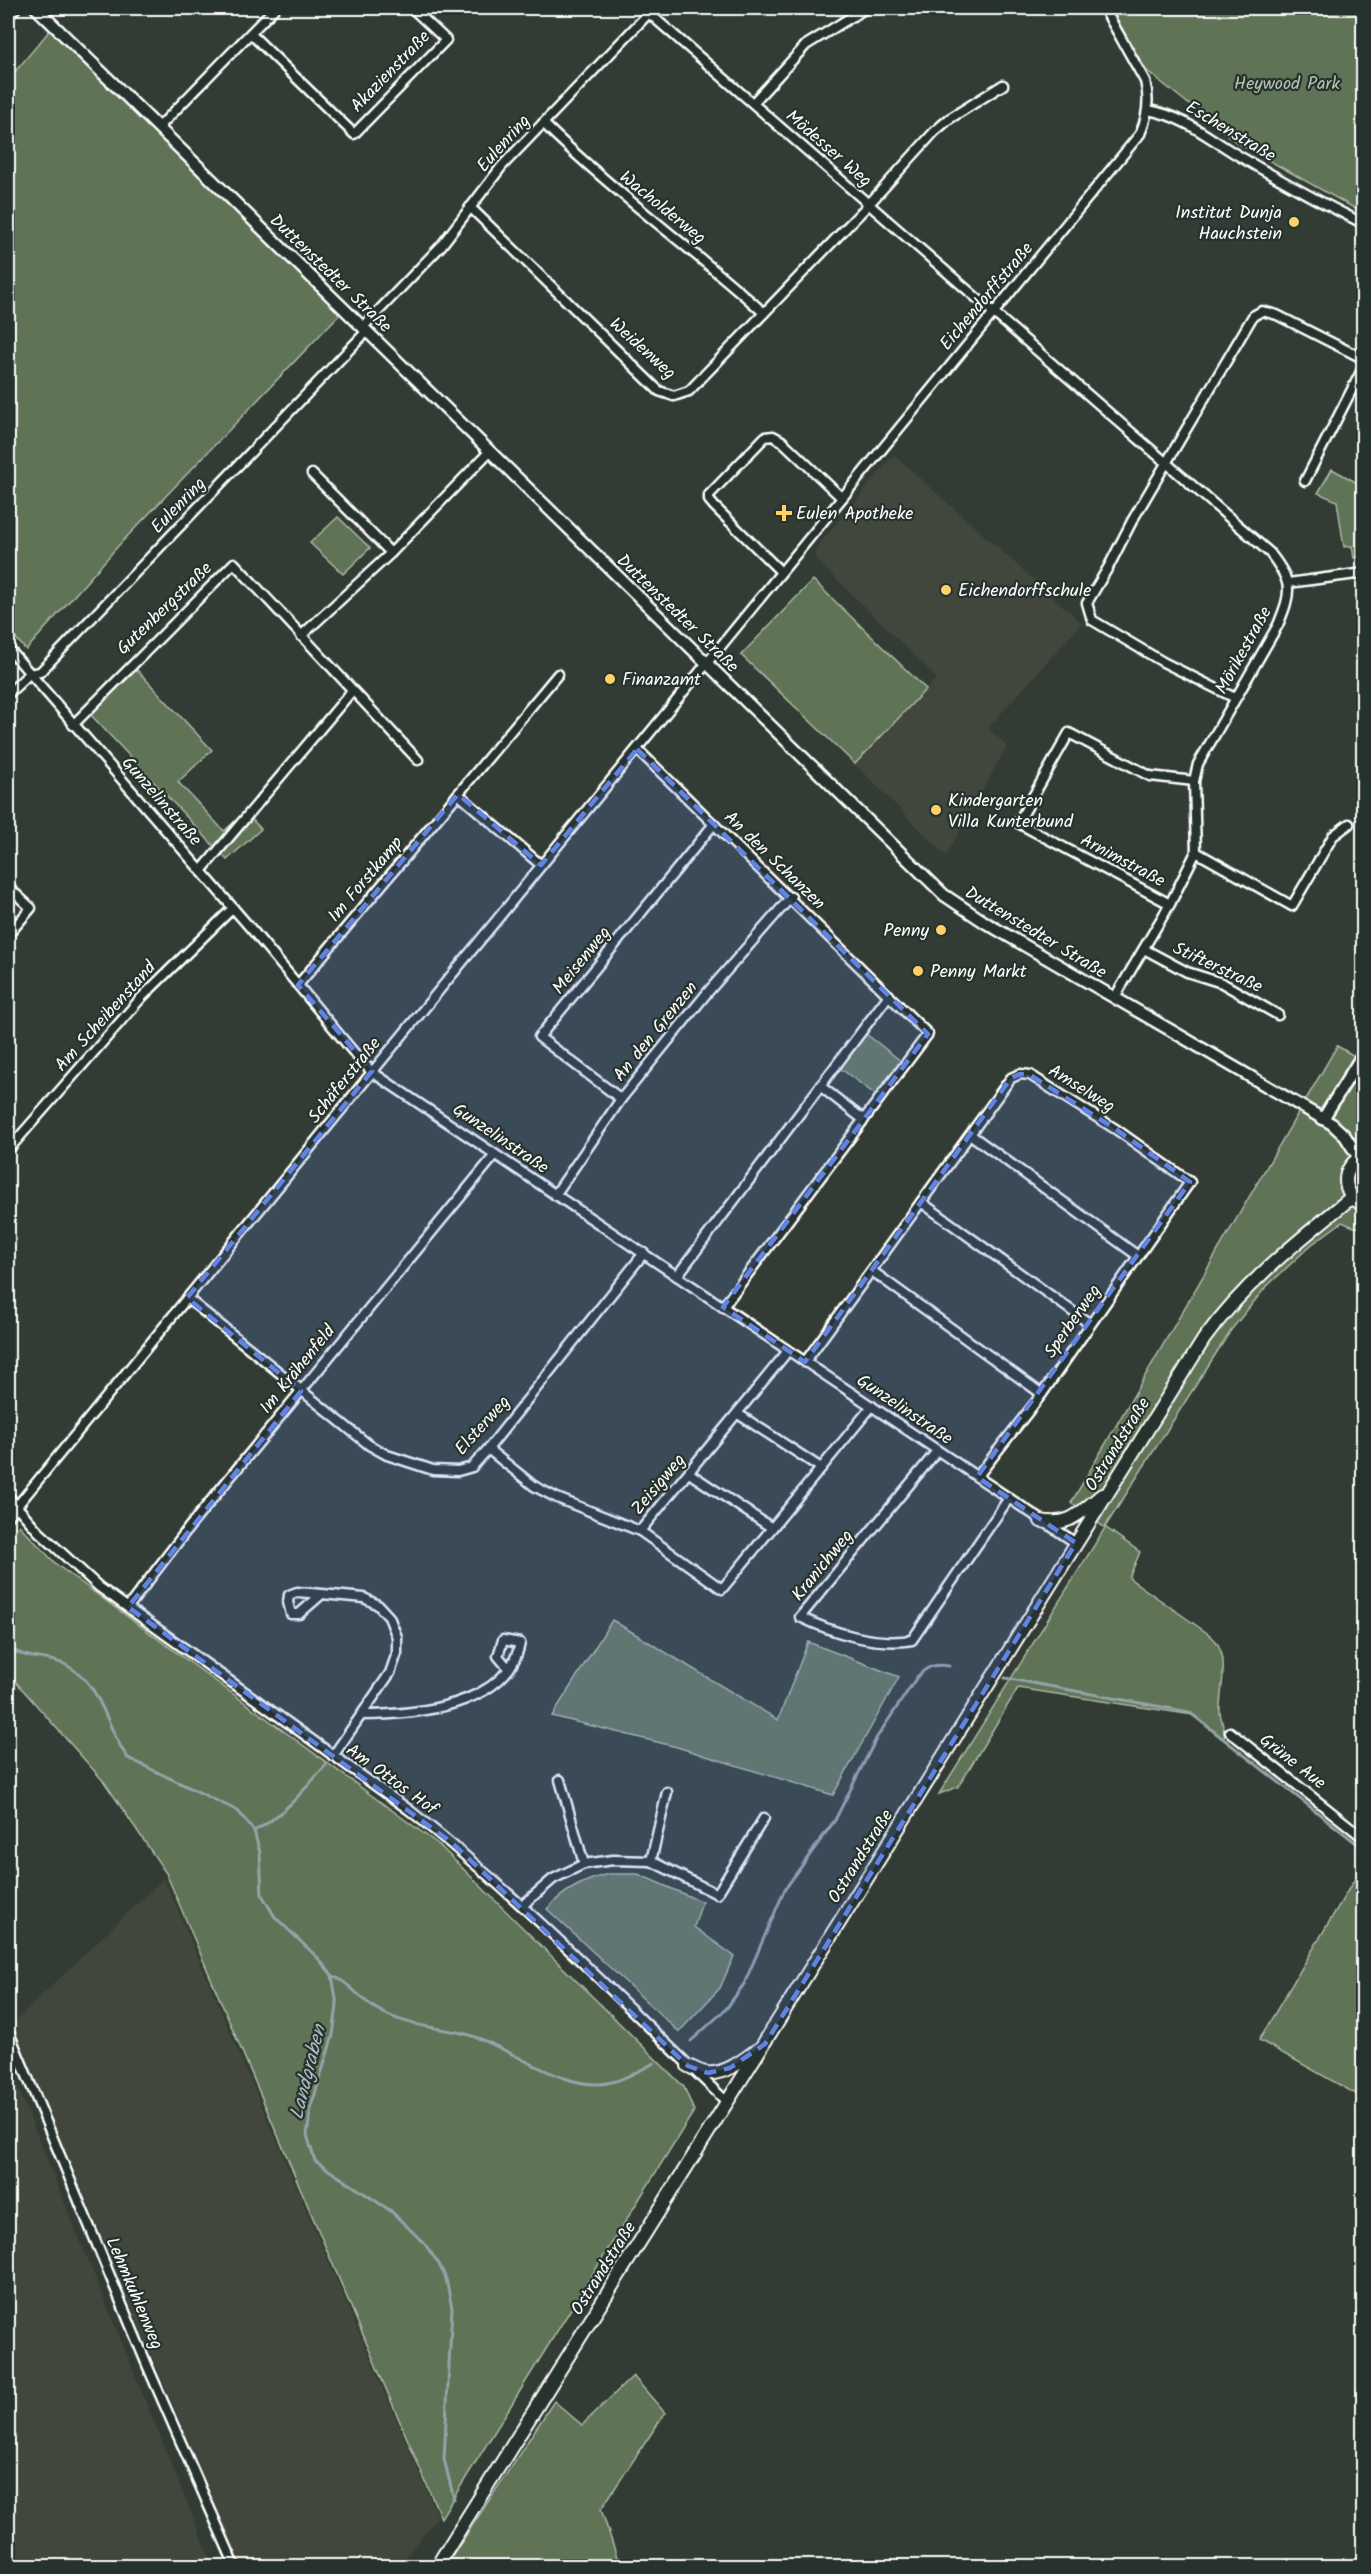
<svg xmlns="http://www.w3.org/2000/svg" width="1371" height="2574" viewBox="0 0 1371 2574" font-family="Kalam,sans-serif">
<rect width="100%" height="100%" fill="#333c34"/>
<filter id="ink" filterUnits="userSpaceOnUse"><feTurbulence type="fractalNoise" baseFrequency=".0167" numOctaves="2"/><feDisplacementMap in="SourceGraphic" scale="12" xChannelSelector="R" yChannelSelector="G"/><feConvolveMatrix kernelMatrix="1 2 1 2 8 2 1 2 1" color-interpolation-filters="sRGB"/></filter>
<g filter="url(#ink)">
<g fill="#42463c">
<path d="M894 455 1082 623 988 728 1007 746 946 856 855 764 937 678 814 557 821 542Z"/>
<path d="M164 1878 438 2517 398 2566H241L12 2024Z"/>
<path d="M8 2064 213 2566H8Z"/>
</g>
<g fill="#5f7356" stroke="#afb9aa" stroke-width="1.5">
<path d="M1109 8H1363V213L1236 142 1146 70Z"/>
<path d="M50 30 340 314 119 545 26 650 8 629V80Z"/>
<path d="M1332 469 1363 486V556L1354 558 1352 546 1344 547 1337 501 1318 493Z"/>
<path d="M338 517 370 548 343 574 310 543Z"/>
<path d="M813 580 926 689 855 764 741 655Z"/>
<path d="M137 670 212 750 178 782 224 831 245 812 261 829 227 860 90 714Z"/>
<path d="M866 1034 902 1062 877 1096 840 1068Z"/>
<path d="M1337 1046 1363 1061V1228L1354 1227 1342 1222 1311 1245 1265 1288 1231 1330 1105 1527 1140 1552 1129 1578 1210 1635C1233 1654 1219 1686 1220 1712 1221 1723 1226 1729 1224 1740L1193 1715 1018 1688 958 1787 939 1794 1105 1528 1071 1503Z"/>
<path d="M19 1525 57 1565 438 1844 684 2087 694 2111 441 2518 166 1873 105 1783 8 1673V1538Z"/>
<path d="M612 1620 778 1720 808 1642 899 1677 833 1795 677 1747 552 1716Z"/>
<path d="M1363 1865V2098L1259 2040Z"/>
<path d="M608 1874H638L702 1902 694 1927 734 1956 720 1988 679 2032 547 1909C564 1890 583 1881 608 1874Z"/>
<path d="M633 2376 665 2413 601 2509 620 2566H446L554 2401 582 2425Z"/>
</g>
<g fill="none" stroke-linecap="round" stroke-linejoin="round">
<g stroke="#94a4aa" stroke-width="3">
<path d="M8 1647C25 1660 46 1656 64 1664 103 1682 105 1728 128 1758L238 1811 254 1831 260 1853 262 1895 275 1917 317 1957 332 1975 337 2005 333 2035 311 2107 307 2135 315 2161 391 2211 424 2243 439 2264 446 2279 452 2308 444 2459 454 2499"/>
<path d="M1005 1678 1189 1712 1364 1849"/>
<path d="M254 1831C283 1816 305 1789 326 1765"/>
<path d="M332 1975C350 1983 359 1998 375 2008 401 2025 433 2027 462 2033 506 2043 565 2095 612 2082 627 2078 641 2070 654 2063"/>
<path d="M691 2041 726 2009 744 1984 785 1889 835 1820 877 1737 917 1677C927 1666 934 1664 949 1666"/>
</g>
<defs>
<g id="minor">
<path d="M643 8 1270 553C1293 583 1292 591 1278 625L1198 764 1194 781 1196 852 1170 904 1115 997"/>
<path d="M8 17 16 8"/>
<path d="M251 34 354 134 446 40 412 8"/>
<path d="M753 103 806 45 866 8"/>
<path d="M1148 110C1182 116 1205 135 1234 153 1276 178 1320 202 1364 224"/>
<path d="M543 123C612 191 692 248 764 313"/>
<path d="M158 128 275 8"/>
<path d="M470 207 659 391 674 396 689 391 869 204 935 131 949 119 1003 85"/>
<path d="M363 327 441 246 502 166 649 13"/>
<path d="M312 474 391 553"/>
<path d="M1305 481 1364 366"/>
<path d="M781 572 714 506 709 500V495L765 437 773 436 782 441 842 498"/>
<path d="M1288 583 1364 573"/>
<path d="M301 636 391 553 490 451"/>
<path d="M8 648 253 931 356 1055 372 1072 1076 1543"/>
<path d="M8 694 29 674 40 672 367 331"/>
<path d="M1235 698 1163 662 1092 620 1087 603 1109 566 1132 521 1253 316 1262 311 1277 315 1364 359"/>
<path d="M73 725 234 563 418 760"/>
<path d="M637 749 928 1034 723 1307"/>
<path d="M458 794 558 674"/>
<path d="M1196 852 1292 906 1333 836 1349 824"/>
<path d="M201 871 352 691"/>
<path d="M8 887 31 908 8 935"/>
<path d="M1170 904 1018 823 1069 733 1150 776 1194 781"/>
<path d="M1144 949 1187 972 1222 983 1278 1015"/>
<path d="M298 985 458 794 541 865"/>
<path d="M820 1086 864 1120"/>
<path d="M621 1099 539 1037 714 824"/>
<path d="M971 1135 1138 1256"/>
<path d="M8 1150 142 997 233 908"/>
<path d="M555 1195 621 1099 707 993 791 897"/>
<path d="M921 1202 1090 1324"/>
<path d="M872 1271 1042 1394"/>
<path d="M677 1276 889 995"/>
<path d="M187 1298 369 1445 387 1455 433 1470 458 1471 472 1467 488 1449 644 1253"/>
<path d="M805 1362 1011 1078 1020 1074 1030 1075 1117 1130 1190 1182 1042 1394 977 1477"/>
<path d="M738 1414 821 1468"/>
<path d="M488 1449 534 1486 557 1498 640 1531 788 1351"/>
<path d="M937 1451 800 1617C833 1633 876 1646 912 1640L1009 1498"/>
<path d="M689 1473 772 1528"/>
<path d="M8 1496 38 1531 99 1587 408 1809C522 1898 623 2003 728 2103"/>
<path d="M8 1517 1140 134C1148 116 1150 100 1145 81L1104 8"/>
<path d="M640 1531 722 1589 872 1406"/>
<path d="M322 1594 297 1592 289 1595 288 1602 291 1614H299L322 1594 364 1598 378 1605 389 1617 397 1637V1653L390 1673 333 1756"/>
<path d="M128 1607 190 1526 495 1155"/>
<path d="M361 1715C412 1715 508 1707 520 1643L503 1640 498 1656 509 1669"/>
<path d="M1230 1732 1364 1838"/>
<path d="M560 1780 584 1864"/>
<path d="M651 1861 667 1792"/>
<path d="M523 1905 553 1879 584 1864 613 1860 651 1861 717 1894 764 1818"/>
<path d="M8 2030 147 2365 235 2566"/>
</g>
<g id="tertiary">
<path d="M36 8 944 895 986 923 1332 1124 1345 1136 1359 1158"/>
<path d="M1323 1119 1364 1052"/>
</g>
<g id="secondary">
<path d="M1364 1156C1340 1166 1340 1195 1364 1205"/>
<path d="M1041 1521C1071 1527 1080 1512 1102 1495"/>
<path d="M688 2066C694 2068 701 2073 707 2073 725 2075 743 2060 757 2050"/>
<path d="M437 2566 1204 1339C1245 1282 1298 1241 1352 1197"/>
</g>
</defs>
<use href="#minor" stroke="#fff" stroke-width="13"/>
<use href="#tertiary" stroke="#fff" stroke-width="15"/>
<use href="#secondary" stroke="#fff" stroke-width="16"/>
<use href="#minor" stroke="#26332d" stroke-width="8"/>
<use href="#tertiary" stroke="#26332d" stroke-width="10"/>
<use href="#secondary" stroke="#26332d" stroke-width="12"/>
</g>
</g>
<path fill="#6183e4" fill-opacity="0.2" stroke="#6183e4" stroke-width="4.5" stroke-dasharray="12 8" stroke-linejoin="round" d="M637 749 928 1034 723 1307 805 1362 1011 1078 1020 1074 1030 1075 1117 1130 1190 1182 977 1477 1076 1543 765 2044 730 2068 708 2073 688 2066 451 1842 128 1607 301 1391 187 1298 372 1071 298 985 458 794 541 865Z"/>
<g fill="#ffd166" stroke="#26332d" stroke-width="2">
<circle cx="1294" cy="222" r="6"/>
<path d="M781 504h6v6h6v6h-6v6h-6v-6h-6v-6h6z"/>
<circle cx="946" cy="590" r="6"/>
<circle cx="610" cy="679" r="6"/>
<circle cx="936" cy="810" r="6"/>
<circle cx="941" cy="930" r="6"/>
<circle cx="918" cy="971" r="6"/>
</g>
<g text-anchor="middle" stroke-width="4.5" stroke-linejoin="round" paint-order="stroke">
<g font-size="18" fill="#fff" stroke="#26332d">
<text transform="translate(390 71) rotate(-46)" y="6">Akazienstraße</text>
<text transform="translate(1231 131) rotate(31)" y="6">Eschenstraße</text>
<text transform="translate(503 143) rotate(-48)" y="6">Eulenring</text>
<text transform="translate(829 148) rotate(41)" y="6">Mödesser Weg</text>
<text transform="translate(663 207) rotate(39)" y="6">Wacholderweg</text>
<text transform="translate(331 273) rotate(44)" y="6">Duttenstedter Straße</text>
<text transform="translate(986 296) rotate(-50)" y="6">Eichendorffstraße</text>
<text transform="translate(643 348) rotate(42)" y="6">Weidenweg</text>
<text transform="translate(178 505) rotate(-46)" y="6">Eulenring</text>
<text transform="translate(164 608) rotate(-44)" y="6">Gutenbergstraße</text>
<text transform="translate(678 613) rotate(44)" y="6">Duttenstedter Straße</text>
<text transform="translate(1243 650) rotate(-61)" y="6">Mörikestraße</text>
<text transform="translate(162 801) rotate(49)" y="6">Gunzelinstraße</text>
<text transform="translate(775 860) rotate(44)" y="6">An den Schanzen</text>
<text transform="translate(1123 860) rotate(28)" y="6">Arnimstraße</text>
<text transform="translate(365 879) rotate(-50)" y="6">Im Forstkamp</text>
<text transform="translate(1036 932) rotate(31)" y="6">Duttenstedter Straße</text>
<text transform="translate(581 960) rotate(-51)" y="6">Meisenweg</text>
<text transform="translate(1218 967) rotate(25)" y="6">Stifterstraße</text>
<text transform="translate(105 1016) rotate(-48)" y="6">Am Scheibenstand</text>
<text transform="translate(655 1031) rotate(-51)" y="6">An den Grenzen</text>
<text transform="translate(344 1080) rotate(-51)" y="6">Schäferstraße</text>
<text transform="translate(1082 1088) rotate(32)" y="6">Amselweg</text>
<text transform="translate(501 1138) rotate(34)" y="6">Gunzelinstraße</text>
<text transform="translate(1072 1321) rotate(-55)" y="6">Sperberweg</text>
<text transform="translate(297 1369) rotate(-51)" y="6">Im Krähenfeld</text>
<text transform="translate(905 1409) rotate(34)" y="6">Gunzelinstraße</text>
<text transform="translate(482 1425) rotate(-48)" y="6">Elsterweg</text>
<text transform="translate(1117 1444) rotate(-58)" y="6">Ostrandstraße</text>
<text transform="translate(658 1484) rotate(-50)" y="6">Zeisigweg</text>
<text transform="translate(822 1565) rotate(-51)" y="6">Kranichweg</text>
<text transform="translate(1293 1761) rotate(38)" y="6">Grüne Aue</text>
<text transform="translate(392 1779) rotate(36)" y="6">Am Ottos Hof</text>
<text transform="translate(860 1856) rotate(-58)" y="6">Ostrandstraße</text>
<text transform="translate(603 2268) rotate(-58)" y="6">Ostrandstraße</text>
<text transform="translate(135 2293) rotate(67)" y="6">Lehmkuhlenweg</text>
</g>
<g font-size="18" fill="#b7c0b3" stroke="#26332d">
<text x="1287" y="89">Heywood Park</text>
</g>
<g font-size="18" fill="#fff" stroke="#26332d" text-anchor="start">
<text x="1282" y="218" text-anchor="end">Institut Dunja<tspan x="1282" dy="21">Hauchstein</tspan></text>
<text x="796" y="519">Eulen Apotheke</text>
<text x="958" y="596">Eichendorffschule</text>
<text x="622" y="685">Finanzamt</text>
<text x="948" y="806">Kindergarten<tspan x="948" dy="21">Villa Kunterbund</tspan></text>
<text x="929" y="936" text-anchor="end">Penny</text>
<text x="930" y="977">Penny Markt</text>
</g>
<g font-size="20" font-style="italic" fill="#aebbc0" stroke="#26332d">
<text transform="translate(307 2072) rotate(-76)" y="7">Landgraben</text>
</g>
</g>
<rect width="1371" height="2574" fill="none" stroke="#26332d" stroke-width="30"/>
<rect x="15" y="15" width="1341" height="2544" fill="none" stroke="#fff" stroke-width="2" filter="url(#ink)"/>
</svg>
